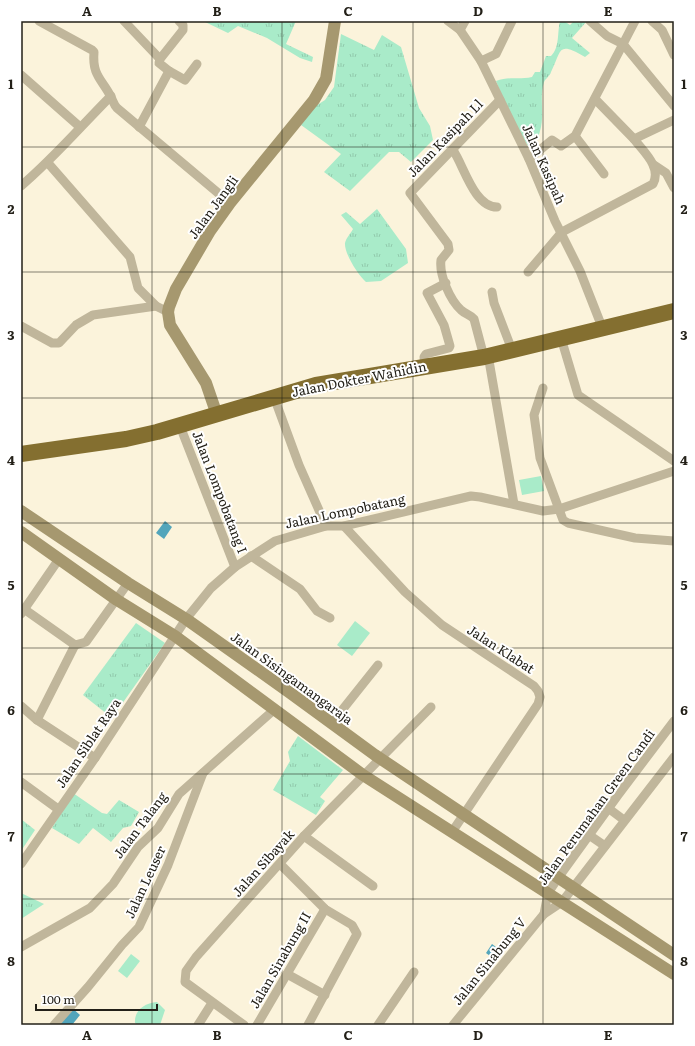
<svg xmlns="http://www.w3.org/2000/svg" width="695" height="1046" viewBox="0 0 695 1046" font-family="Literata,serif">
<defs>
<pattern id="grass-tufts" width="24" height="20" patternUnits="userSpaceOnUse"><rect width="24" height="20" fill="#a9ebc9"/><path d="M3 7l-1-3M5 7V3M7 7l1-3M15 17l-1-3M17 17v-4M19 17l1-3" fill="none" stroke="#91c9ac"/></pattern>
</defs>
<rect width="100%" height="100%" fill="#fbf3db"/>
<g fill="url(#grass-tufts)">
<path d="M203 21H296L286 44 313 57 312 62 300 58 267 38 238 26 228 33Z"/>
<path d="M560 21H564L570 25 574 21H587L572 38 590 53 585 57C557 41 562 50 551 72 550 76 546 78 544 82 539 98 545 115 540 131 539 136 536 141 534 146H528L510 116 496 81C509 76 518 80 532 77L535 72H540L546 56H551C560 47 557 33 560 21Z"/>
<path d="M341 34 374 50 382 35 401 47 419 108 430 126 433 140 411 162 399 152H389L350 191 324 172 341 154 301 125 314 107 325 100 334 87Z"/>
<path d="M377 209 406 249 408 263 381 281 366 282C358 275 344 253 345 243 346 238 351 233 353 229L341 215 346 212 360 224Z"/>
<path d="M136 623 165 643 112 718 83 695Z"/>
<path d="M298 736 343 770 320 797 325 801 316 815 273 790 290 761 288 752Z"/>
<path d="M73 793 102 813 107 814 119 800 139 812 131 826 123 828 111 842 93 828 79 844 52 828Z"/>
<path d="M21 819 35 830 21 851Z"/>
<path d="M21 893 44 904 21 919Z"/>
</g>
<g fill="#a9ebc9">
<path d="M541 476 544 491 522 495 519 480Z"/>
<path d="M355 621 370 633 352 656 337 645Z"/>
<path d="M131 954 140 961 127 978 118 971Z"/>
<path d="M157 1002 165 1010 160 1025H138L135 1023C134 1010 145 1003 157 1002Z"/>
</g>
<g fill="#52a5bb">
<path d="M165 521 172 527 164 539 156 533Z"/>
<path d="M492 944 500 950 494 959 486 953Z"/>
<path d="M71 1007 80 1015 72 1025H56Z"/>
</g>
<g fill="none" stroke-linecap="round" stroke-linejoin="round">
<g stroke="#c0b69b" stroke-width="9">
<path d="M39 21 92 50 94 52C92 76 102 79 111 97 113 101 114 105 117 108L230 203"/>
<path d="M124 21 160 59"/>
<path d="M179 21 183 25V30L160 59 159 63 169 71 185 80 197 64"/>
<path d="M448 21 460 30 481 61 529 159 555 221 580 271 602 327"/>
<path d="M590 21 607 36 623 44 674 106"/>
<path d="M652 21 662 30 674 55"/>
<path d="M460 30 465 21"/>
<path d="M481 61 496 54 512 21"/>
<path d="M21 75 80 127"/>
<path d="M595 99 634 139"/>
<path d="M139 127 169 71"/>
<path d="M575 136 604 174"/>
<path d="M453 150C464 166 474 207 497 207"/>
<path d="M529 159 552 140 561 146 575 136 635 21"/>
<path d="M48 163 130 257 138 288 156 306 168 312"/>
<path d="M654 165 666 173 674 188"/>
<path d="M21 186C54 158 81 126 111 96"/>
<path d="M528 272 562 232 653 184C662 167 643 151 634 139L674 120"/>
<path d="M492 292 494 303 512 350"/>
<path d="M21 326 52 343H59L76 325 93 315 156 306"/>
<path d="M561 338 578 395 674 461"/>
<path d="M488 355 514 504"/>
<path d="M484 357 474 319C471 315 465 314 461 310 450 300 439 275 441 260L449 250 448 244 410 193 500 100"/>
<path d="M425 366 424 357 426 354 449 348 450 346 444 325 427 293 446 283"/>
<path d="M543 388 534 415 540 458 563 520 568 523 635 538 674 541"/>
<path d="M274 397 299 465 326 526"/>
<path d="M180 426 235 567"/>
<path d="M344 526 405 592 442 625 534 686 538 691 540 697 538 704 452 832"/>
<path d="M251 556 300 589 317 611 330 618"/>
<path d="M24 609 75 645 86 642 128 583"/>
<path d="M21 614 59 559"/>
<path d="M21 706 37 720 95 758"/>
<path d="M37 720 75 645"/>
<path d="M331 724 378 665"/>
<path d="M21 782 58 809"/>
<path d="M608 808 624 820"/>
<path d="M589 835 605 846"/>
<path d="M304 836 373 886"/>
<path d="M21 864 95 758 186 619 211 588 235 567 275 541 326 526H344L471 496 480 497 543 511 559 509 674 471"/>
<path d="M280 864 325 909 352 925 357 934 308 1025"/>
<path d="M544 914 548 893 558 878 618 795 674 721"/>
<path d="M21 947 90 908 113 884 138 847 158 828 179 794 275 709"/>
<path d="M287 974 325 995"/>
<path d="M54 1025 88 987 122 945 139 927 168 865 203 773"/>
<path d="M198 1025 212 1003"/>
<path d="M244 1025 185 982 186 971 196 957 304 836 431 707"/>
<path d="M257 1025 325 909"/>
<path d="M378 1025 414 972"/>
<path d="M453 1025 544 914 562 902 674 757"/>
</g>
<g stroke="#a6986f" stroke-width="12">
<path d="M217 415 206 383 170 325 168 312 169 307 176 289 210 231 230 203 314 100 326 79 335 21"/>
<path d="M21 511 128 583 186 619 289 692 375 755 674 955"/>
<path d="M21 532 117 600 175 636 363 775 674 974"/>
</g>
<path stroke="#846f30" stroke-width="16" d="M21 454 126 439 157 432 316 385 484 357 674 311"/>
</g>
<path fill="none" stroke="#232018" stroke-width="1" stroke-opacity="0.55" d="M152 21V1025M282 21V1025M413 21V1025M543 21V1025M21 147H674M21 272H674M21 398H674M21 523H674M21 648H674M21 774H674M21 899H674"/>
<g text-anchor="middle" stroke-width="4" stroke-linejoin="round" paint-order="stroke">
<g font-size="13" fill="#232018" stroke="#fff">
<text transform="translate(445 138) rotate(-46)" y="5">Jalan Kasipah Ll</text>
<text transform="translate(544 164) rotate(66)" y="5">Jalan Kasipah</text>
<text transform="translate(213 207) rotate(-54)" y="5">Jalan Jangli</text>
<text transform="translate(359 379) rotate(-11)" y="5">Jalan Dokter Wahidin</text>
<text transform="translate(220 492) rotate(69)" y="5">Jalan Lompobatang I</text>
<text transform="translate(345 511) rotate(-12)" y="5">Jalan Lompobatang</text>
<text transform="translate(501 649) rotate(33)" y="5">Jalan Klabat</text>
<text transform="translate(292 678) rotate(36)" y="5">Jalan Sisingamangaraja</text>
<text transform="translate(88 743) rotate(-56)" y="5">Jalan Siblat Raya</text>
<text transform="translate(596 807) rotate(-54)" y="5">Jalan Perumahan Green Candi</text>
<text transform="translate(140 825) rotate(-53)" y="5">Jalan Talang</text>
<text transform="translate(263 863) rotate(-48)" y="5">Jalan Sibayak</text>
<text transform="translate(145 882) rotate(-65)" y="5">Jalan Leuser</text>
<text transform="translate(280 960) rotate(-60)" y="5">Jalan Sinabung II</text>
<text transform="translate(489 961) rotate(-51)" y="5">Jalan Sinabung V</text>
</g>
</g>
<rect width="695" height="1046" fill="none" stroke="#ffffff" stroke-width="44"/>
<path d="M36 1004v6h121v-6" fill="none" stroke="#232018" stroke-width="2"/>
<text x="42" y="1004" font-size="12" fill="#232018" stroke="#ffffff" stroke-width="3" paint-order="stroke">100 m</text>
<rect x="22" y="22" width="651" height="1002" fill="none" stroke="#232018" stroke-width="1.5"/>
<g font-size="13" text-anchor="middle" font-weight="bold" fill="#232018">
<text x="87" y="16">A</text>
<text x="217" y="16">B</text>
<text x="348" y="16">C</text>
<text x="478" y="16">D</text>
<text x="608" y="16">E</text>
<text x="11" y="89">1</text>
<text x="684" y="89">1</text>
<text x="11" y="214">2</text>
<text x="684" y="214">2</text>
<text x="11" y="340">3</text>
<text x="684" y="340">3</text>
<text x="11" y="465">4</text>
<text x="684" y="465">4</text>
<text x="11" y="590">5</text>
<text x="684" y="590">5</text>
<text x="11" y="715">6</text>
<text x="684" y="715">6</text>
<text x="11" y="841">7</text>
<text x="684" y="841">7</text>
<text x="11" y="966">8</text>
<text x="684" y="966">8</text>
<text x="87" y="1040">A</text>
<text x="217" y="1040">B</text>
<text x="348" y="1040">C</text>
<text x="478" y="1040">D</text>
<text x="608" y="1040">E</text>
</g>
</svg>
